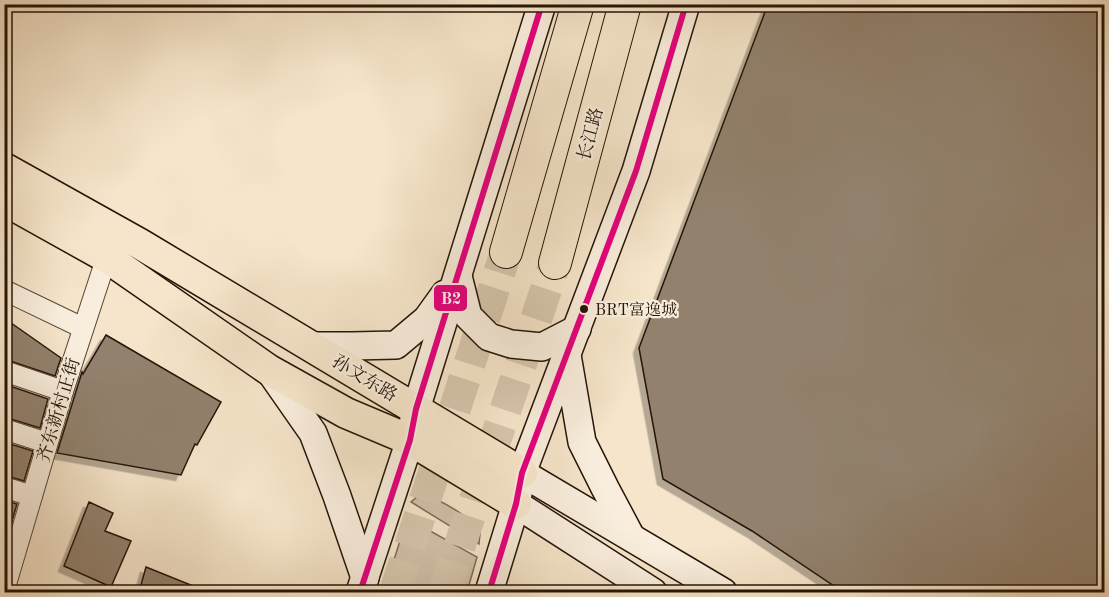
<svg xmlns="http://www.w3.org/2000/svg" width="1109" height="597" viewBox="0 0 1109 597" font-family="'Old Standard TT','Noto Serif SC',serif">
<defs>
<filter id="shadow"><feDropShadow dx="-5.5" dy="5.5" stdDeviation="0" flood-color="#0004"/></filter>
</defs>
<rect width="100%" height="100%" fill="#f6e5ca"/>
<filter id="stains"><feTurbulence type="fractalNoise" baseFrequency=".00333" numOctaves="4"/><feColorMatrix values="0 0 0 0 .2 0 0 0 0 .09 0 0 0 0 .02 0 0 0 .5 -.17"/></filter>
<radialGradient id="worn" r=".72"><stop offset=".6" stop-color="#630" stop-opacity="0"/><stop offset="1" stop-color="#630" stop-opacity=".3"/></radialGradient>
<g fill="#d2c1a9" stroke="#7c6a58" stroke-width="1.5">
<path d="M424 495C439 499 476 519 480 534 480 535 479 543 479 544L411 502 417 497Z"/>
<path d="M407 518 477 557 467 592H384Z"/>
</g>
<g fill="#92816d" stroke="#251408" stroke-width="1.5" filter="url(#shadow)">
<path d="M768 4H1104V592H843L752 531 663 479 639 348Z"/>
<path d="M4 318 61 358 55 376 4 359Z"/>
<path d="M106 335 221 402 197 445 195 444 181 475 57 453 82 372 83 374Z"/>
<path d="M4 384 48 399 40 428 4 417Z"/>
<path d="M4 442 33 451 24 481 4 475Z"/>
<path d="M4 500 17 504 7 538 4 537Z"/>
<path d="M89 502 113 513 105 531 131 541 111 587 64 566Z"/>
<path d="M146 567 208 592H139Z"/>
</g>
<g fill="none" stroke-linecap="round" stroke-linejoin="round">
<g stroke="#d7c6ad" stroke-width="32" stroke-dasharray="32 16" stroke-linecap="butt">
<path d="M395 592 506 252"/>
<path d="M444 592 555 263"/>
</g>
<defs>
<g id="minor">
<path d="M4 290 83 328"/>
<path d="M4 371 63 391"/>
<path d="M4 429 47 443"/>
<path d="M4 487 32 496"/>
<path d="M4 591 63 391 110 247"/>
</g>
<g id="secondary">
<path d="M458 276 468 316 489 337 511 344 542 347 577 329"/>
<path d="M310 346H352L396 345 427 319 445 294"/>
<path d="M567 355 582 442 605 488 631 537"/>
<path d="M269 370 313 433 337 496 365 578"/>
<path d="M522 473 723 592"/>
<path d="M516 504 653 592"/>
<path d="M360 592 410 440 416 409 542 4"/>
<path d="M489 592 516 504 522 473 636 171 686 4"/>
</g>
<g id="primary">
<path d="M4 168 140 244 522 473"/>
<path d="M4 200 106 257 269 370 346 413 410 440 516 504"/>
</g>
<g id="trunk">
<path d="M506 252 578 4"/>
<path d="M555 263 625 4"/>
</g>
</defs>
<use href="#minor" stroke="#594838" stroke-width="22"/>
<use href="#secondary" stroke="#251408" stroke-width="30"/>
<use href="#primary" stroke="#251408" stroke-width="33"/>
<use href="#trunk" stroke="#251408" stroke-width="34"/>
<use href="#minor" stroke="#f9eedd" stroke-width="20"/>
<use href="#secondary" stroke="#f9eedd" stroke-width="27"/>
<use href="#primary" stroke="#f6e5ca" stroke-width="30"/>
<use href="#trunk" stroke="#f6e5ca" stroke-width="32"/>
<defs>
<g id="bus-1">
<path d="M360 592 410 440 416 409 542 4"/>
<path d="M489 592 516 504 522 473 636 171 686 4"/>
</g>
</defs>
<use href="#bus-1" stroke="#f9eedd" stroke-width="10"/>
<use href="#bus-1" stroke="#e5007d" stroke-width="6"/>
</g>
<circle fill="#251408" stroke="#f9eedd" stroke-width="2" cx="584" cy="309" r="5"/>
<g text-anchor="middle" stroke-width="4.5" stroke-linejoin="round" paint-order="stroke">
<g font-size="16" fill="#251408" stroke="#f9eedd" text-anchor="start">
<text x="595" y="315">BRT富逸城</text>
</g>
<g font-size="18" fill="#251408" stroke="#f9eedd">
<text transform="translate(590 134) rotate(-75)" y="6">长江路</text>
<text transform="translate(365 378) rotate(31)" y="6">孙文东路</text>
<text transform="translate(58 410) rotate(-73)" y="6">齐东新村正街</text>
</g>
</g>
<rect stroke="#f9eedd" stroke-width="2" x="433" y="284" width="35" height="28" rx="6" fill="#e5007d"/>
<g font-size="16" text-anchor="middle" font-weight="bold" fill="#fff">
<text x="451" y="304">B2</text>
</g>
<rect width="1109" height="597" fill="none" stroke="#f6e5ca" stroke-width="24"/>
<rect x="6" y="6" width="1097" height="585" fill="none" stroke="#251408" stroke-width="3"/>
<rect x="12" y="12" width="1085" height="573" fill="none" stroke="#251408" stroke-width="1.5"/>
<rect width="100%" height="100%" filter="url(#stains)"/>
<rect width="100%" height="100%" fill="url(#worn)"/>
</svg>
